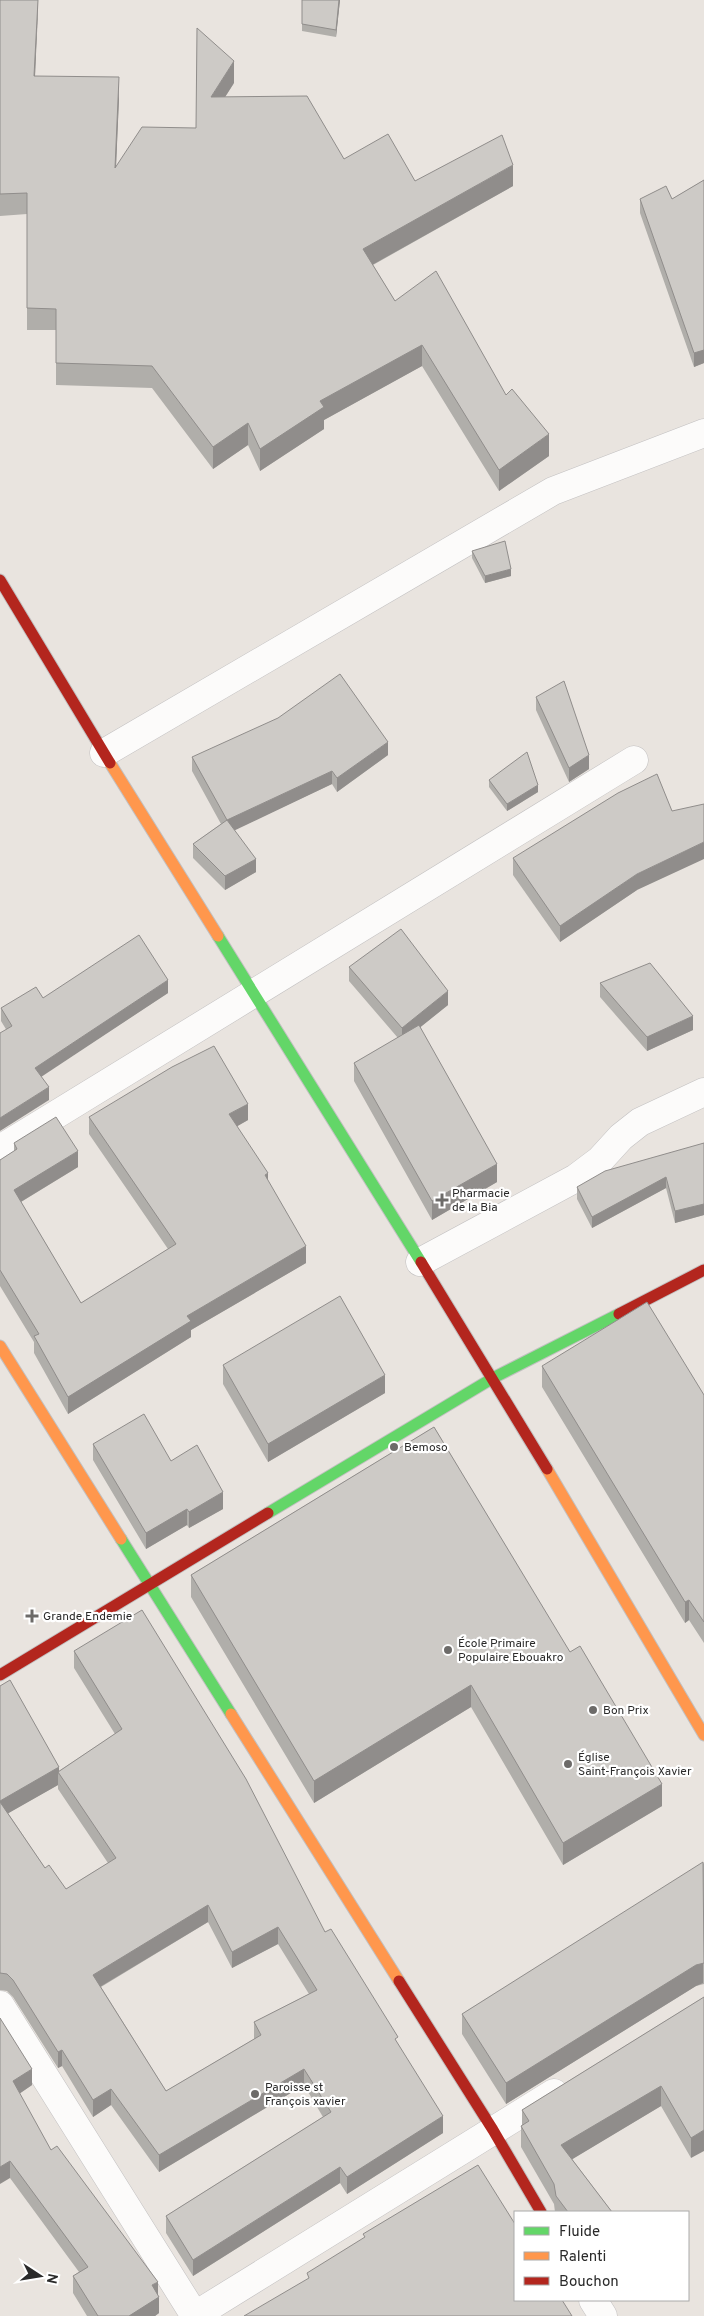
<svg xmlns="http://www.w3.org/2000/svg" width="704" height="2316" viewBox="0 0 704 2316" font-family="Overpass,sans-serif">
<rect width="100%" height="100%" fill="#e9e4df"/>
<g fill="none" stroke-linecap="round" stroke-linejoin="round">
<defs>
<g id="street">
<path d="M104 753 553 491 704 433"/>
<path d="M0 1149 634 760"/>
<path d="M420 1262 576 1178 600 1160 621 1137 640 1122 704 1092"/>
<path d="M0 2005 195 2316"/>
<path d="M593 2300 603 2316"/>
<path d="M194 2316 554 2093"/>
</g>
<g id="fast">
<path d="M218 936 421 1262"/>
<path d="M268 1513 493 1378 619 1314"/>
<path d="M121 1539 231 1714"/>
</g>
<g id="slow">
<path d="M110 763 218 936"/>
<path d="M0 1346 121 1539"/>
<path d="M547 1469 704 1735"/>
<path d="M231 1714 399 1981"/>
</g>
<g id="jam">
<path d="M0 580 110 763"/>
<path d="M421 1262 547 1469"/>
<path d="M619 1314 704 1270"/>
<path d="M0 1675 268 1513"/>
<path d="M399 1981 493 2130 541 2212"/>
</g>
</defs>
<use href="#street" stroke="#c2c0c1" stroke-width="29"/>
<use href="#fast" stroke="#c2c0c1" stroke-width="13"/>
<use href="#slow" stroke="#c2c0c1" stroke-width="13"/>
<use href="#jam" stroke="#c2c0c1" stroke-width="13"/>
<use href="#street" stroke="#fcfbfa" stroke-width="28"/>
<use href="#fast" stroke="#63d668" stroke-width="11"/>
<use href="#slow" stroke="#ff974d" stroke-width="11"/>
<use href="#jam" stroke="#b3261e" stroke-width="11"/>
</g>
<g fill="#b0aeaa" fill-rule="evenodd">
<path d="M0 0H38L35 76 119 98 116 166 196 128 234 83 225 97 344 159 415 181 513 186 373 265 395 301 506 395 549 456 499 491 422 366 324 420V429L260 471 248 445 213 469 152 388 56 385V330H27V214L0 216Z"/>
<path d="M302 0H340L336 37 302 31Z"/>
<path d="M704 180V363L694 367 640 213V199H672Z"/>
<path d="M472 551 511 576 485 583 472 558Z"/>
<path d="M536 697 589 769 569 782 536 710Z"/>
<path d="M388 755 337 792 332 784 234 830 256 872 225 890 193 858V844L221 824 192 771V757Z"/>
<path d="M489 780 538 792 507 811 489 787Z"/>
<path d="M513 858 637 890 560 942 513 875Z"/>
<path d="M349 967 448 1005 420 1027 497 1182 432 1220 354 1081V1063L398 1038 349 981Z"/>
<path d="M600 983 693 1030 647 1051 600 997Z"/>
<path d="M168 993 41 1076 49 1100 1 1021V1008L43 998Z"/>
<path d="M89 1117 248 1120 237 1126 268 1182 306 1263 191 1330V1337L68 1414 34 1353V1342L0 1286V1160L14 1151V1143L78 1167 21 1202 81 1303 168 1249 89 1134Z"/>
<path d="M704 1143V1215L675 1223 666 1188 592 1228 577 1199V1187Z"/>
<path d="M223 1365 385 1393 268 1462 223 1384Z"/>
<path d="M542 1366 704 1395V1643L689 1620 685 1623 542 1387Z"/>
<path d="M434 1427 662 1806 563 1865 471 1707 314 1803 191 1597V1575Z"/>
<path d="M93 1444 171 1461 223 1509 189 1528 187 1525 146 1549 93 1460Z"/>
<path d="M74 1651 325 1932 398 2044 443 2133 347 2194 340 2183 193 2276 166 2233V2216L323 2117 304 2085 159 2172 111 2105 93 2117 62 2066 58 2068 13 1997 7 1991 0 1990V1686L59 1771 115 1734 74 1668ZM58 1785V1789L108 1863 66 1889 45 1868 8 1813ZM208 1922 232 1968 278 1944 309 1994 254 2022V2039L166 2091 101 1987Z"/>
<path d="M704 1863V1984L696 1986 506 2104 462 2034V2014Z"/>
<path d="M704 1997 691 2158 661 2106 572 2159 612 2212H555L554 2204 521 2147V2126H522V2110Z"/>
<path d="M0 2018 32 2085 19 2094 51 2150 158 2294 159 2313 155 2316H87L73 2293V2276L79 2272 10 2178Z"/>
</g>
<g fill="#908d8b">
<path d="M38 0V12L34 97V76Z"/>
<path d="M339 0H340L336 37V30Z"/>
<path d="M234 61V83L211 119V97Z"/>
<path d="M119 77V98L115 190V168Z"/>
<path d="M513 165V186L363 270V249Z"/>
<path d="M422 345V366L324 420V429L260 471V449L320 401Z"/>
<path d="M704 350V363L694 367V353Z"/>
<path d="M248 423V445L213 469V447Z"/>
<path d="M549 434V456L499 491V470Z"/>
<path d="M511 569V576L485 583V576Z"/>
<path d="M388 742V755L337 792V778Z"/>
<path d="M589 755V769L569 782V768Z"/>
<path d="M332 771V784L227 834V820Z"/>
<path d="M538 785V792L507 811V804Z"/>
<path d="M704 842V859L637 890 560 942V926L637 874Z"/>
<path d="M256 859V872L225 890V876Z"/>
<path d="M168 980V993L35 1081V1068Z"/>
<path d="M448 991V1005L402 1042V1028Z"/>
<path d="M693 1016V1030L647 1051V1037Z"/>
<path d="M49 1087V1100L0 1131V1118Z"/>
<path d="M248 1104V1120L229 1131V1114Z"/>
<path d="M78 1151V1167L14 1206V1190Z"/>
<path d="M497 1164V1182L432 1220V1201Z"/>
<path d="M268 1173V1189L265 1175Z"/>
<path d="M666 1177V1188L592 1228V1217Z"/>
<path d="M704 1204V1215L675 1223V1211Z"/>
<path d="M306 1246V1263L191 1330V1337L68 1414V1397L187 1316Z"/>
<path d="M385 1375V1393L268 1462V1444Z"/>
<path d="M223 1492V1509L189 1528V1512Z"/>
<path d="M187 1509V1525L146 1549V1533Z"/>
<path d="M689 1600V1620L685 1623V1602Z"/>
<path d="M471 1685V1707L314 1803V1781Z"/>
<path d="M59 1767V1775L58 1772V1785L0 1818V1801Z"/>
<path d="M662 1784V1806L563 1865V1843Z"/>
<path d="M208 1905V1922L93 1991V1975Z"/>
<path d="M278 1927V1944L232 1968V1952Z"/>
<path d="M703 1963V1983L696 1986 506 2104V2083L696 1965Z"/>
<path d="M62 2050V2066L58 2068V2052Z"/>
<path d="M32 2069V2085L13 2098V2081Z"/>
<path d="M304 2069V2085L159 2172V2155Z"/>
<path d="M661 2086V2106L561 2166V2145Z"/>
<path d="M111 2089V2105L93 2117V2100Z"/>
<path d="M443 2116V2133L347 2194V2177Z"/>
<path d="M704 2130V2151L691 2158V2138Z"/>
<path d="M10 2161V2178L0 2184V2167Z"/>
<path d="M340 2167V2183L193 2276V2260Z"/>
<path d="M158 2282V2298L159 2297V2313L155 2316H129L152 2285Z"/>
</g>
<g fill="#cdcac6" stroke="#908d8b" fill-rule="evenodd">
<path d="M0 0H38L34 76 119 77 115 168 142 127 196 128 197 28 234 61 211 97 307 96 344 159 388 134 415 181 502 135 513 165 363 249 395 301 436 271 506 395 512 389 549 434 499 470 422 345 320 401 324 407 260 449 248 423 213 447 152 366 56 363V309L27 308V193L0 194Z"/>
<path d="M302 0H339L336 30 302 24Z"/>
<path d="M704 180V350L694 353 640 199 666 186 672 199Z"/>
<path d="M505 541 511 569 485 576 472 551Z"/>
<path d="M340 674 388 742 337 778 332 771 227 820 192 757 278 718Z"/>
<path d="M564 681 589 755 569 768 536 697Z"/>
<path d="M527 752 538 785 507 804 489 780Z"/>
<path d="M657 774 672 811 704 804V842L637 874 560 926 513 858 618 793Z"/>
<path d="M227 820 256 859 225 876 193 844Z"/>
<path d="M401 929 448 991 402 1028 349 967Z"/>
<path d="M139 935 168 980 35 1068 49 1087 0 1118V1033L12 1026 1 1008 36 987 43 998Z"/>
<path d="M650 963 693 1016 647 1037 600 983Z"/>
<path d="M419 1025 497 1164 432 1201 354 1063Z"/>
<path d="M214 1046 248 1104 229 1114 268 1173 265 1175 306 1246 187 1316 191 1321 68 1397 34 1336 39 1334 0 1270V1160L17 1149 14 1143 56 1117 78 1151 14 1190 81 1303 176 1244 89 1117 172 1067Z"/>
<path d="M704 1143V1204L675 1211 666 1177 592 1217 577 1187 605 1171Z"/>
<path d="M340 1296 385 1375 268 1444 223 1365Z"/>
<path d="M647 1302 704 1395V1622L689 1600 685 1602 542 1366Z"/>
<path d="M144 1414 171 1461 197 1445 223 1492 189 1512 187 1509 146 1533 93 1444Z"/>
<path d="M434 1427 570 1652 580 1646 662 1784 563 1843 471 1685 314 1781 191 1575Z"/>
<path d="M142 1610 246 1779 325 1932 331 1929 398 2037 395 2039 443 2116 347 2177 340 2167 193 2260 166 2216 331 2112 304 2069 159 2155 111 2089 93 2100 62 2050 58 2052 13 1980 7 1974 0 1973V1802L45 1868 49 1865 66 1889 116 1858 58 1772 122 1729 74 1651ZM208 1905 232 1952 278 1927 317 1990 254 2022 261 2035 166 2091 93 1975Z"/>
<path d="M10 1680 59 1767 0 1801V1686Z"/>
<path d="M703 1862 704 1963 696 1965 506 2083 462 2014Z"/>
<path d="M704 1997V2130L691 2138 661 2086 561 2145 612 2212H568L556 2196 554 2184 521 2126 529 2121 522 2110Z"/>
<path d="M0 2018 32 2069 13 2081 51 2150 57 2146 158 2282 152 2285 159 2297 129 2316H98L73 2276 88 2267 10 2161 0 2167Z"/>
<path d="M478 2165 515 2224V2300H562L572 2316H244L309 2278 307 2273 365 2237 363 2234Z"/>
</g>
<g fill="#6d6b69" stroke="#fff" stroke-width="2">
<path d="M439.5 1192.5h5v5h5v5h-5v5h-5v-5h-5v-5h5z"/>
<circle cx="394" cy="1447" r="5"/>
<path d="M29.5 1608.5h5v5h5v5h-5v5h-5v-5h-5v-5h5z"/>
<circle cx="448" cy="1650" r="5"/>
<circle cx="593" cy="1710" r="5"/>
<circle cx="568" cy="1764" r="5"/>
<circle cx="255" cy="2094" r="5"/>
</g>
<g text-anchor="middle" stroke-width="4.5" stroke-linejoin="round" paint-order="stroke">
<g font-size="12" fill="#2a2a2a" stroke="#fff" text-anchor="start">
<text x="452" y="1197">Pharmacie<tspan x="452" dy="14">de la Bia</tspan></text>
<text x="404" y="1451">Bemoso</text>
<text x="43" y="1620">Grande Endemie</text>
<text x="458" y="1647">École Primaire<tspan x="458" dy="14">Populaire Ebouakro</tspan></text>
<text x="603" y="1714">Bon Prix</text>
<text x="578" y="1761">Église<tspan x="578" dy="14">Saint-François Xavier</tspan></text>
<text x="265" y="2091">Paroisse st<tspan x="265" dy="14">François xavier</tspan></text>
</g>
</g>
<rect x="514" y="2211" width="175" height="90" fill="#ffffff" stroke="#aaaaaa"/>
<rect x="524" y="2227" width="25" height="8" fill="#63d668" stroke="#aaaaaa"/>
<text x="559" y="2236" font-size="15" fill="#2a2a2a">Fluide</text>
<rect x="524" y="2252" width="25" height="8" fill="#ff974d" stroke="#aaaaaa"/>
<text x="559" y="2261" font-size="15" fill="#2a2a2a">Ralenti</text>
<rect x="524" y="2277" width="25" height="8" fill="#b3261e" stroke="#aaaaaa"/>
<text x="559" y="2286" font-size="15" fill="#2a2a2a">Bouchon</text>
<g transform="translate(40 2276) rotate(102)" stroke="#ffffff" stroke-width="4" paint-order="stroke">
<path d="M0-4L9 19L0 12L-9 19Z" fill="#2a2a2a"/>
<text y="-8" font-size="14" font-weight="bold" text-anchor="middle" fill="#2a2a2a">N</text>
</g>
</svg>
